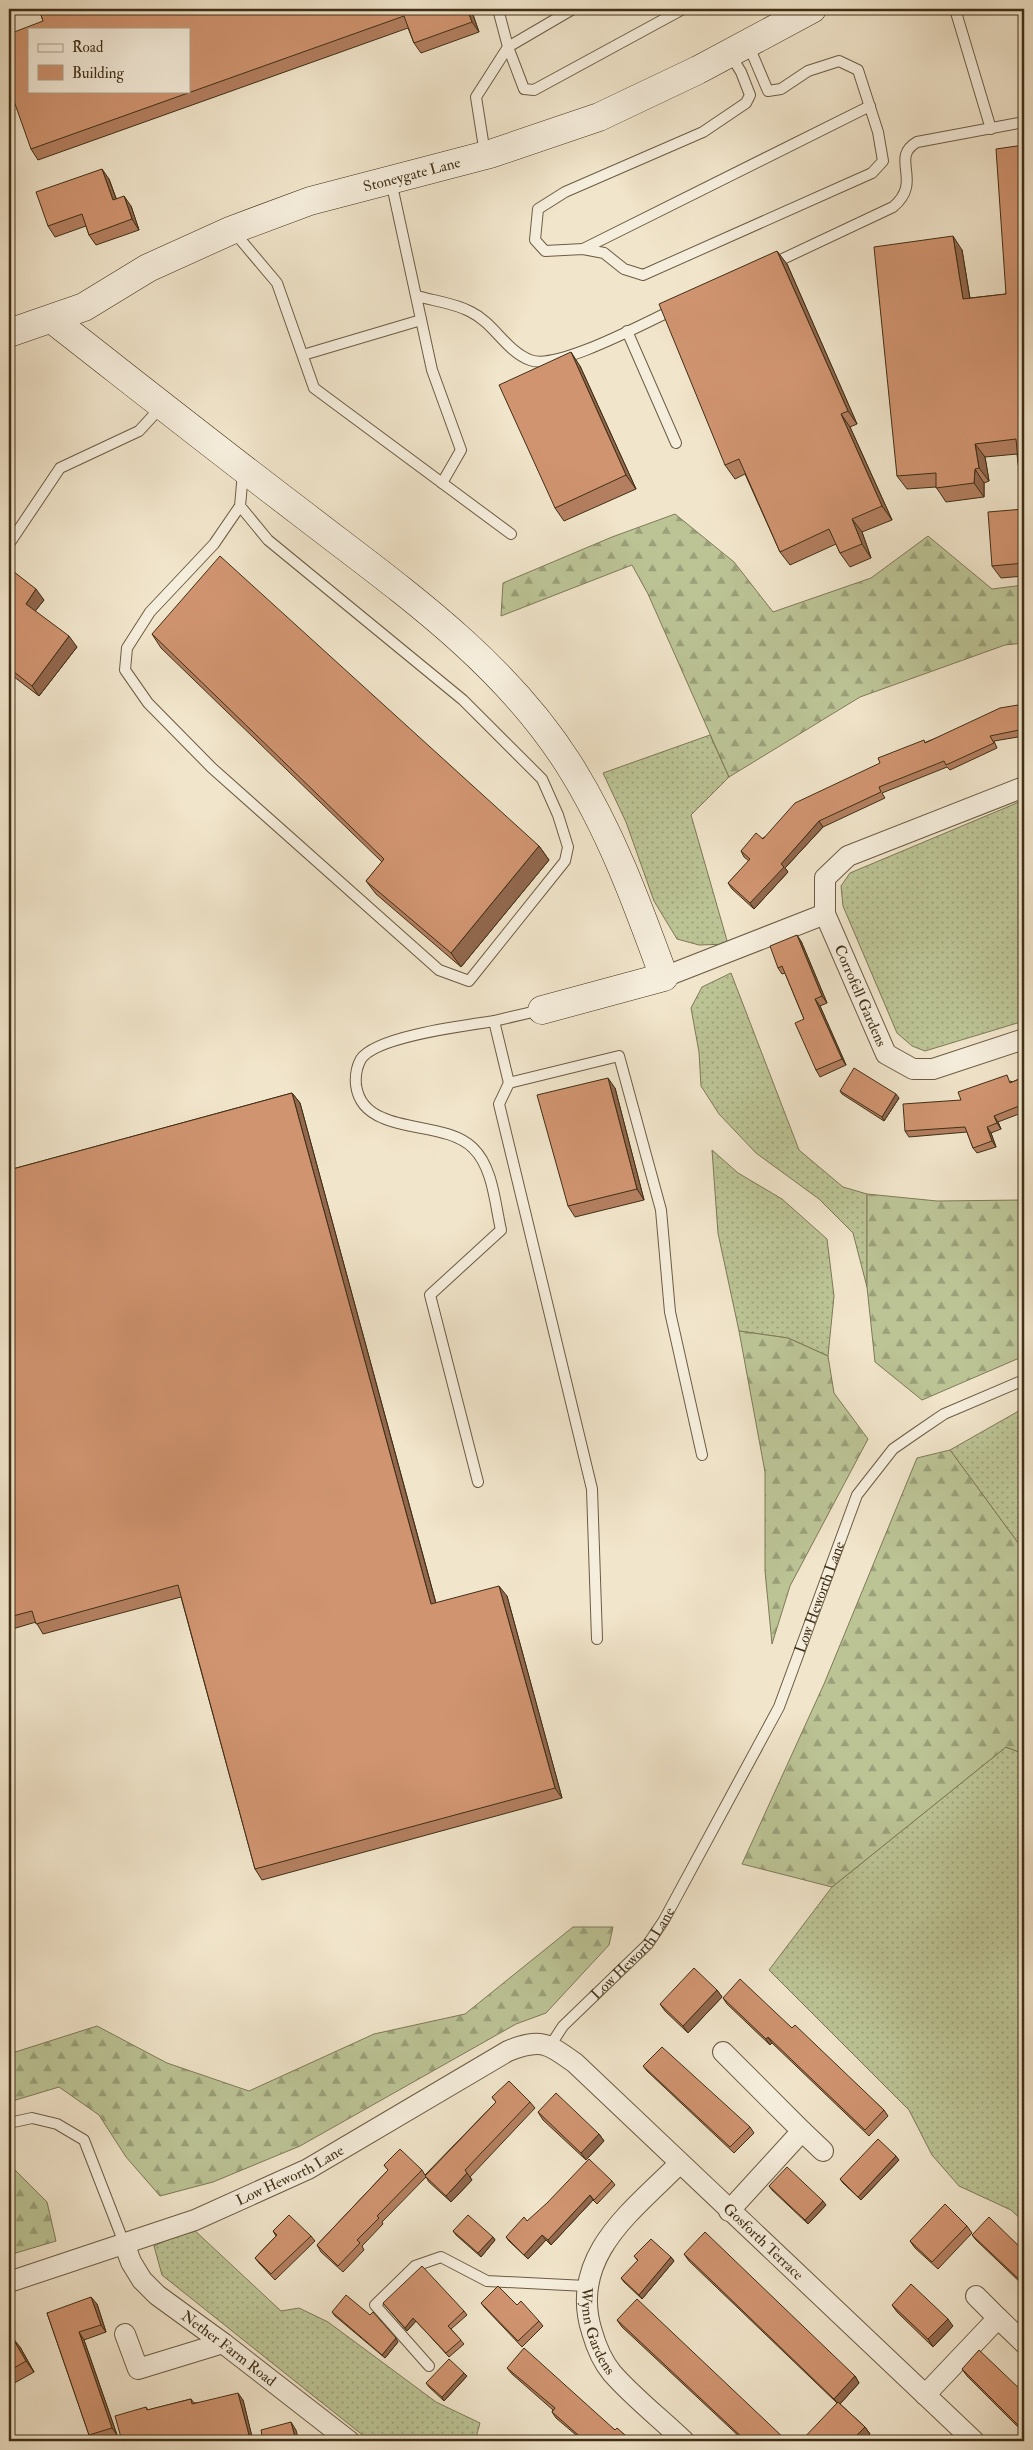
<svg xmlns="http://www.w3.org/2000/svg" width="1033" height="2450" viewBox="0 0 1033 2450" font-family="'IM FELL Double Pica',serif">
<defs>
<pattern id="grass-dots" width="8" height="8" patternUnits="userSpaceOnUse" patternTransform="scale(1.25)"><rect width="8" height="8" fill="#bcc496"/><path d="M2 2h.1M6 6h.1" fill="none" stroke="#9aa079" stroke-width="1.8" stroke-linecap="round"/></pattern>
<pattern id="forest-firs" width="22" height="20" patternUnits="userSpaceOnUse" patternTransform="scale(1.25)"><rect width="22" height="20" fill="#bcc496"/><path d="M5 1l3.5 6h-7zM16 11l3.5 6h-7z" fill="#9aa079"/></pattern>
</defs>
<rect width="100%" height="100%" fill="#f1e5cb"/>
<filter id="stains"><feTurbulence type="fractalNoise" baseFrequency=".004" numOctaves="4"/><feColorMatrix values="0 0 0 0 .2 0 0 0 0 .09 0 0 0 0 .02 0 0 0 .5 -.17"/></filter>
<radialGradient id="worn" r=".72"><stop offset=".6" stop-color="#630" stop-opacity="0"/><stop offset="1" stop-color="#630" stop-opacity=".3"/></radialGradient>
<g fill="url(#grass-dots)" stroke="#7e7a56">
<path d="M710 735 729 777 691 815 728 944 699 945 677 939 654 901 626 822 603 773Z"/>
<path d="M1024 800V1021L925 1051 912 1046 897 1033 843 906 841 886 850 873Z"/>
<path d="M731 973 799 1150 843 1187 867 1194V1287L853 1233 819 1199 756 1153 719 1114 701 1086 699 1052 691 1008 702 987Z"/>
<path d="M712 1150 738 1173 782 1199 827 1239 834 1296 828 1356 788 1338 739 1331 718 1233Z"/>
<path d="M1024 1408V1551L950 1450Z"/>
<path d="M1006 1747 1024 1754V2222L1011 2210 959 2186 932 2155 909 2110 769 1970 832 1887Z"/>
<path d="M192 2228 281 2311 299 2308 328 2322 436 2402 480 2423 475 2441H370L162 2275 154 2246Z"/>
</g>
<g fill="url(#forest-firs)" stroke="#7e7a56">
<path d="M675 514 734 562 773 612 871 578 928 536 992 589 1024 585V643L1005 645 860 697 729 777 648 594 632 565 501 616 503 583 612 537Z"/>
<path d="M867 1194 937 1201 1024 1200V1356L922 1400 875 1362 867 1287Z"/>
<path d="M739 1331 788 1338 828 1356 834 1393 868 1439 790 1586 772 1644 765 1571V1472Z"/>
<path d="M950 1450 1024 1551V1754L1006 1747 832 1887 742 1864 824 1684 917 1458Z"/>
<path d="M573 1927H613L609 1945 546 2013 516 2024 300 2146 213 2182 160 2196 126 2157 99 2115 59 2087 9 2102V2054L97 2026 167 2063 249 2091 374 2034 465 2014Z"/>
<path d="M9 2168 14 2169 47 2202 56 2241 9 2255Z"/>
</g>
<g fill="none" stroke-linecap="round" stroke-linejoin="round">
<defs>
<g id="lane">
<path d="M573 9 508 47 524 89 534 90 683 9"/>
<path d="M955 9 991 129"/>
<path d="M730 54 741 72 750 95 746 103 703 132 565 192 538 209 535 240 545 251 583 249 604 253 624 269 643 275 872 173 883 161 878 132 858 70 839 61 808 71 781 89 768 91 748 44"/>
<path d="M485 154 476 97 508 47 498 9"/>
<path d="M391 181 432 370 461 450 442 483"/>
<path d="M234 232 277 283 314 388 511 534"/>
<path d="M583 249 870 106"/>
<path d="M772 264 893 207C924 181 889 158 917 142L1024 122"/>
<path d="M417 296C434 301 455 303 471 312 494 323 506 351 530 360 557 371 646 322 675 309"/>
<path d="M627 331 676 443"/>
<path d="M303 355 421 320"/>
<path d="M240 506 268 540 463 700 542 779 558 815 568 847 565 861 469 981 439 970 212 768 148 703 125 670 127 648 150 612 214 544 240 506 243 473"/>
<path d="M9 544 60 468 139 431 162 406"/>
<path d="M541 1010 494 1021 509 1083 619 1056 661 1210 670 1312 702 1455"/>
<path d="M509 1083 499 1104 592 1489 597 1639"/>
<path d="M478 1482 430 1295 501 1230C495 1204 493 1167 473 1148 452 1127 409 1130 383 1118 368 1112 358 1101 356 1085 355 1075 356 1068 361 1059 376 1036 468 1025 495 1021"/>
<path id="s1" d="M550 2046 563 2026 648 1944 664 1920 779 1707 857 1495 893 1449 916 1433 944 1414 1024 1380"/>
<path d="M9 2123 32 2118 57 2124 84 2140 124 2243"/>
<path d="M429 2366 375 2305 415 2266 441 2257 487 2281 586 2286"/>
</g>
<g id="street">
<path id="s2" d="M1024 787 848 856 825 878V914L886 1054 913 1069H933L1024 1039"/>
<path d="M664 977 825 914"/>
<path d="M723 2052 802 2131 729 2211"/>
<path d="M802 2131 823 2151"/>
<path id="s3" d="M679 2164C632 2211 568 2257 592 2332 596 2346 603 2362 612 2373 634 2398 661 2419 684 2441"/>
<path id="s4" d="M124 2243 131 2262 142 2280 157 2295 223 2343 349 2441"/>
<path id="s5" d="M9 2282 195 2220 308 2169 508 2051C541 2038 547 2043 575 2063L974 2441"/>
<path d="M976 2296 998 2318"/>
<path d="M125 2334 138 2369 223 2343"/>
<path d="M925 2395 998 2318 1024 2343"/>
</g>
<g id="secondary">
<path d="M53 320C135 384 217 449 300 512 397 587 501 658 568 763 610 829 637 903 664 977L542 1010"/>
<path id="s6" d="M9 333 84 307 148 268 232 230 310 201 490 154 599 117 698 70 812 9"/>
</g>
</defs>
<use href="#lane" stroke="#6c5c43" stroke-width="12"/>
<use href="#street" stroke="#6c5c43" stroke-width="22"/>
<use href="#secondary" stroke="#402f16" stroke-width="29"/>
<use href="#lane" stroke="#f6eedd" stroke-width="10"/>
<use href="#street" stroke="#f6eedd" stroke-width="20"/>
<use href="#secondary" stroke="#f6eedd" stroke-width="28"/>
</g>
<g fill="#b37f60" stroke="#402f16">
<path d="M39 9H471L479 32 421 53 414 43 408 28 38 160 31 149 43 21Z"/>
<path d="M1024 145V479L1019 471 1017 454 985 457 989 481 984 483V497L946 502 936 487 907 489 897 476 962 250 970 298 1006 294Z"/>
<path d="M109 179 116 198 131 206 139 230 96 245 89 235 86 226 55 237 48 226Z"/>
<path d="M787 264 857 424 850 427 892 520 862 532 871 558 850 567 840 553 836 544 790 565 780 552 745 474 735 479 725 465Z"/>
<path d="M580 366 636 489 564 521 555 508Z"/>
<path d="M1024 509V576L1001 578 992 566Z"/>
<path d="M9 568 44 600 35 611 77 647 39 696 9 673Z"/>
<path d="M152 634 539 846 549 860 461 967 376 894 366 881 382 862 161 648Z"/>
<path d="M1024 704V736L994 741 997 748 950 770 947 767 882 793 885 798 823 827 785 868 788 872 754 909 732 889 728 883 749 861 744 857 741 851 926 742Z"/>
<path d="M801 941 827 1003 820 1006 846 1065 820 1077 816 1070 804 1019 785 973 782 974 778 968Z"/>
<path d="M1024 1077V1112L998 1122 1001 1129 991 1133 996 1147 977 1153 973 1148 967 1132 909 1137 905 1131 961 1100 1011 1081 1012 1082Z"/>
<path d="M615 1088 644 1200 575 1217 568 1206Z"/>
<path d="M840 1091 899 1098 884 1121 842 1094Z"/>
<path d="M292 1093 300 1103 436 1603 507 1596 562 1798 262 1880 255 1869 181 1597 43 1634 36 1622 9 1630V1170Z"/>
<path d="M717 1990 722 1997 688 2033 665 2011 660 2004Z"/>
<path d="M723 1998 792 2028 884 2110 888 2116 869 2136 772 2043 770 2045 727 2004Z"/>
<path d="M643 2066 750 2127 754 2133 734 2153 647 2071Z"/>
<path d="M492 2097 530 2102 535 2108 470 2177 472 2180 451 2202 429 2182 426 2177 382 2222 383 2224 362 2246 364 2250 343 2272 321 2252 317 2245 388 2170 384 2165 422 2170 425 2175 496 2102Z"/>
<path d="M538 2112 599 2134 604 2141 586 2160 543 2120Z"/>
<path d="M899 2160 861 2200 843 2183 840 2179Z"/>
<path d="M612 2181 615 2185 597 2204 593 2200 551 2245 546 2240 528 2259 509 2241 506 2237 527 2221Z"/>
<path d="M769 2186 826 2205 808 2224 772 2190Z"/>
<path d="M967 2226 972 2233 938 2269 915 2248 910 2241Z"/>
<path d="M273 2231 311 2236 315 2241 275 2280 259 2263 255 2258 276 2236Z"/>
<path d="M453 2231 493 2237 495 2240 481 2257 456 2235Z"/>
<path d="M972 2235 1024 2251V2286L976 2240Z"/>
<path d="M684 2254 855 2376 859 2383 840 2404 865 2427 870 2434 837 2403 689 2261Z"/>
<path d="M634 2256 671 2257 674 2261 642 2299 624 2282 621 2278 638 2261Z"/>
<path d="M383 2303 464 2311 467 2315 451 2329 464 2344 449 2357 416 2321 407 2331Z"/>
<path d="M481 2303 517 2305 539 2321 543 2326 522 2347 485 2308Z"/>
<path d="M97 2304 106 2332 84 2340 117 2435 98 2441H93L89 2435 47 2313Z"/>
<path d="M892 2305 953 2326 933 2347 897 2312Z"/>
<path d="M332 2312 398 2342 385 2358 335 2316Z"/>
<path d="M617 2320 787 2441H744L622 2327Z"/>
<path d="M9 2339 20 2347 34 2372 9 2386Z"/>
<path d="M507 2368 615 2430 632 2441H583L556 2418 552 2412 553 2410 512 2374Z"/>
<path d="M962 2369 1024 2393V2433L967 2376Z"/>
<path d="M467 2376 444 2401 429 2387 426 2383Z"/>
<path d="M191 2399 194 2403 243 2400 253 2441H122L146 2407 148 2410Z"/>
</g>
<g fill="#92684e" stroke="#402f16">
<path d="M467 9H471L479 32 472 22Z"/>
<path d="M102 169 109 179 120 210 113 200Z"/>
<path d="M124 196 131 206 139 230 132 219Z"/>
<path d="M953 236 962 250 972 312 963 299Z"/>
<path d="M777 251 787 264 857 424 848 411Z"/>
<path d="M571 352 580 366 636 489 626 475Z"/>
<path d="M841 414 850 427 892 520 882 506Z"/>
<path d="M975 444 985 457 989 481 979 468Z"/>
<path d="M975 469 984 483V497L974 483Z"/>
<path d="M852 519 862 532 871 558 862 544Z"/>
<path d="M36 589 44 600 33 614 26 604Z"/>
<path d="M69 636 77 647 39 696 32 686Z"/>
<path d="M819 821 823 827 785 868 788 872 754 909 750 903 781 864Z"/>
<path d="M539 846 549 860 461 967 451 953Z"/>
<path d="M797 935 801 941 827 1003 822 996Z"/>
<path d="M815 999 820 1006 846 1065 842 1059Z"/>
<path d="M608 1078 615 1088 644 1200 637 1189Z"/>
<path d="M292 1093 300 1103 439 1615 431 1604Z"/>
<path d="M896 1094 899 1098 884 1121 882 1117Z"/>
<path d="M994 1116 998 1122 1001 1129 997 1123Z"/>
<path d="M987 1127 991 1133 996 1147 992 1141Z"/>
<path d="M499 1586 507 1596 562 1798 555 1788Z"/>
<path d="M717 1990 722 1997 688 2033 683 2026Z"/>
<path d="M768 2037 772 2043 770 2045 766 2039Z"/>
<path d="M599 2134 604 2141 586 2160 581 2153Z"/>
<path d="M896 2156 899 2160 861 2200 858 2197Z"/>
<path d="M467 2173 472 2180 451 2202 446 2196Z"/>
<path d="M590 2195 593 2200 551 2245 548 2240Z"/>
<path d="M823 2201 826 2205 808 2224 805 2220Z"/>
<path d="M542 2235 546 2240 528 2259 524 2255Z"/>
<path d="M493 2237 495 2240 481 2257 478 2253Z"/>
<path d="M671 2257 674 2261 642 2299 639 2295Z"/>
<path d="M91 2297 97 2304 106 2332 101 2325Z"/>
<path d="M413 2318 416 2321 407 2331 405 2328Z"/>
<path d="M948 2319 953 2326 933 2347 928 2339Z"/>
<path d="M79 2332 84 2340 117 2435 112 2428Z"/>
<path d="M12 2337 20 2347 34 2372 26 2361Z"/>
<path d="M396 2338 398 2342 385 2358 382 2355Z"/>
<path d="M464 2373 467 2376 444 2401 442 2397Z"/>
<path d="M855 2376 859 2383 839 2405 834 2399Z"/>
<path d="M238 2393 243 2400 253 2441 249 2435Z"/>
<path d="M291 2422 296 2430 299 2441H296Z"/>
<path d="M865 2427 870 2434 863 2441H851Z"/>
</g>
<g fill="#d09470" stroke="#402f16" fill-rule="evenodd">
<path d="M39 9H467L472 22 414 43 404 16 31 149 9 87V34L43 21ZM29 29H189V91H29Z"/>
<path d="M1024 145V470L1019 471 1016 439 975 444 979 468 975 469 974 483 936 488V473L897 476 874 247 953 236 963 299 1006 294 996 149Z"/>
<path d="M102 169 113 200 124 196 132 219 89 235 82 214 48 226 36 192Z"/>
<path d="M777 251 848 411 841 414 882 506 852 519 862 544 840 553 829 529 780 552 739 459 725 465 659 304Z"/>
<path d="M571 352 626 475 555 508 499 385Z"/>
<path d="M1024 509V563L992 566 988 512Z"/>
<path d="M220 556 539 846 451 953 366 881 384 859 152 634Z"/>
<path d="M9 568 36 589 26 604 69 636 32 686 9 668Z"/>
<path d="M1024 704V729L990 736 994 743 946 765 944 761 879 787 881 792 819 821 781 864 784 867 750 903 728 883 750 859 741 851 756 833 763 839 795 803 880 763 878 758 924 740 925 743 1000 708Z"/>
<path d="M797 935 822 996 815 999 842 1059 816 1070 795 1023 804 1019 782 966 778 968 770 946Z"/>
<path d="M854 1068 896 1094 882 1117 840 1091Z"/>
<path d="M1007 1075 1010 1083 1024 1077V1104L994 1116 997 1123 987 1127 992 1141 973 1148 965 1127 905 1131 903 1104 961 1100 958 1092Z"/>
<path d="M608 1078 637 1189 568 1206 537 1095Z"/>
<path d="M292 1093 431 1604 499 1586 555 1788 255 1869 178 1585 36 1624 32 1611 9 1617V1170Z"/>
<path d="M694 1968 717 1990 683 2026 660 2004Z"/>
<path d="M740 1979 792 2028 795 2025 884 2110 865 2130 768 2037 766 2039 723 1998Z"/>
<path d="M662 2047 750 2127 730 2147 643 2066Z"/>
<path d="M509 2081 530 2102 465 2170 467 2173 446 2196 425 2176 496 2102 492 2097Z"/>
<path d="M556 2093 599 2134 581 2153 538 2112Z"/>
<path d="M878 2139 896 2156 858 2197 840 2179Z"/>
<path d="M400 2149 422 2170 377 2216 379 2218 357 2240 360 2243 338 2266 317 2245 388 2170 384 2165Z"/>
<path d="M589 2159 612 2181 594 2200 590 2195 548 2240 542 2235 524 2255 506 2237 524 2217 527 2221 547 2203Z"/>
<path d="M787 2167 823 2201 805 2220 769 2186Z"/>
<path d="M945 2204 967 2226 932 2262 910 2241Z"/>
<path d="M289 2215 311 2236 271 2274 255 2258 277 2235 273 2231Z"/>
<path d="M468 2215 493 2237 478 2253 453 2231Z"/>
<path d="M989 2217 1024 2251V2284L972 2235Z"/>
<path d="M705 2232 855 2376 834 2399 684 2254Z"/>
<path d="M651 2239 671 2257 639 2295 621 2278 638 2260 634 2256Z"/>
<path d="M422 2266 464 2311 448 2326 461 2340 446 2353 413 2318 405 2328 383 2303Z"/>
<path d="M911 2284 948 2319 928 2339 892 2305Z"/>
<path d="M498 2286 517 2305 521 2301 539 2321 518 2341 481 2303Z"/>
<path d="M346 2295 370 2315 373 2312 396 2338 382 2355 332 2312Z"/>
<path d="M91 2297 101 2325 79 2332 112 2428 89 2435 47 2313Z"/>
<path d="M637 2299 787 2441H746L617 2320Z"/>
<path d="M12 2337 26 2361 9 2371V2339Z"/>
<path d="M524 2348 615 2430 617 2428 632 2441H592L590 2440 589 2441H585L552 2412 555 2408 507 2368Z"/>
<path d="M979 2350 1024 2393V2431L962 2369Z"/>
<path d="M449 2359 464 2373 442 2397 426 2383Z"/>
<path d="M238 2393 249 2435 224 2441H212L211 2439 202 2441H122L115 2416 146 2407 147 2410 191 2399 192 2404Z"/>
<path d="M838 2402 865 2427 851 2441H801Z"/>
<path d="M291 2422 296 2441H263L261 2430Z"/>
</g>
<g text-anchor="middle" stroke-width="5" stroke-linejoin="round" paint-order="stroke">
<g font-size="15" fill="#402f16" stroke="#f6eedd">
<text dy="5" stroke="none"><textPath href="#s6" startOffset="435">Stoneygate Lane</textPath></text>
<text dy="5" stroke="none"><textPath href="#s2" startOffset="346">Corrofell Gardens</textPath></text>
<text dy="5" stroke="none"><textPath href="#s1" startOffset="530">Low Heworth Lane</textPath></text>
<text dy="5" stroke="none"><textPath href="#s1" startOffset="125">Low Heworth Lane</textPath></text>
<text dy="5" stroke="none"><textPath href="#s5" startOffset="301">Low Heworth Lane</textPath></text>
<text dy="5" stroke="none"><textPath href="#s5" startOffset="885">Gosforth Terrace</textPath></text>
<text dy="5" stroke="none"><textPath href="#s3" startOffset="202">Wynn Gardens</textPath></text>
<text dy="5" stroke="none"><textPath href="#s4" startOffset="152">Nether Farm Road</textPath></text>
</g>
</g>
<rect width="1033" height="2450" fill="none" stroke="#f1e5cb" stroke-width="30"/>
<rect x="10" y="10" width="1013" height="2430" fill="none" stroke="#402f16" stroke-width="2.5"/>
<rect x="15" y="15" width="1003" height="2420" fill="none" stroke="#402f16"/>
<rect x="28" y="28" width="162" height="65" fill="#f6eedd" stroke="#ada28d"/>
<rect x="38" y="44" width="25" height="8" fill="#f6eedd" stroke="#ada28d"/>
<text x="72" y="52" font-size="15" fill="#402f16">Road</text>
<rect x="38" y="65" width="25" height="15" fill="#d09470" stroke="#ada28d"/>
<text x="72" y="78" font-size="15" fill="#402f16">Building</text>
<rect width="100%" height="100%" filter="url(#stains)"/>
<rect width="100%" height="100%" fill="url(#worn)"/>
</svg>
